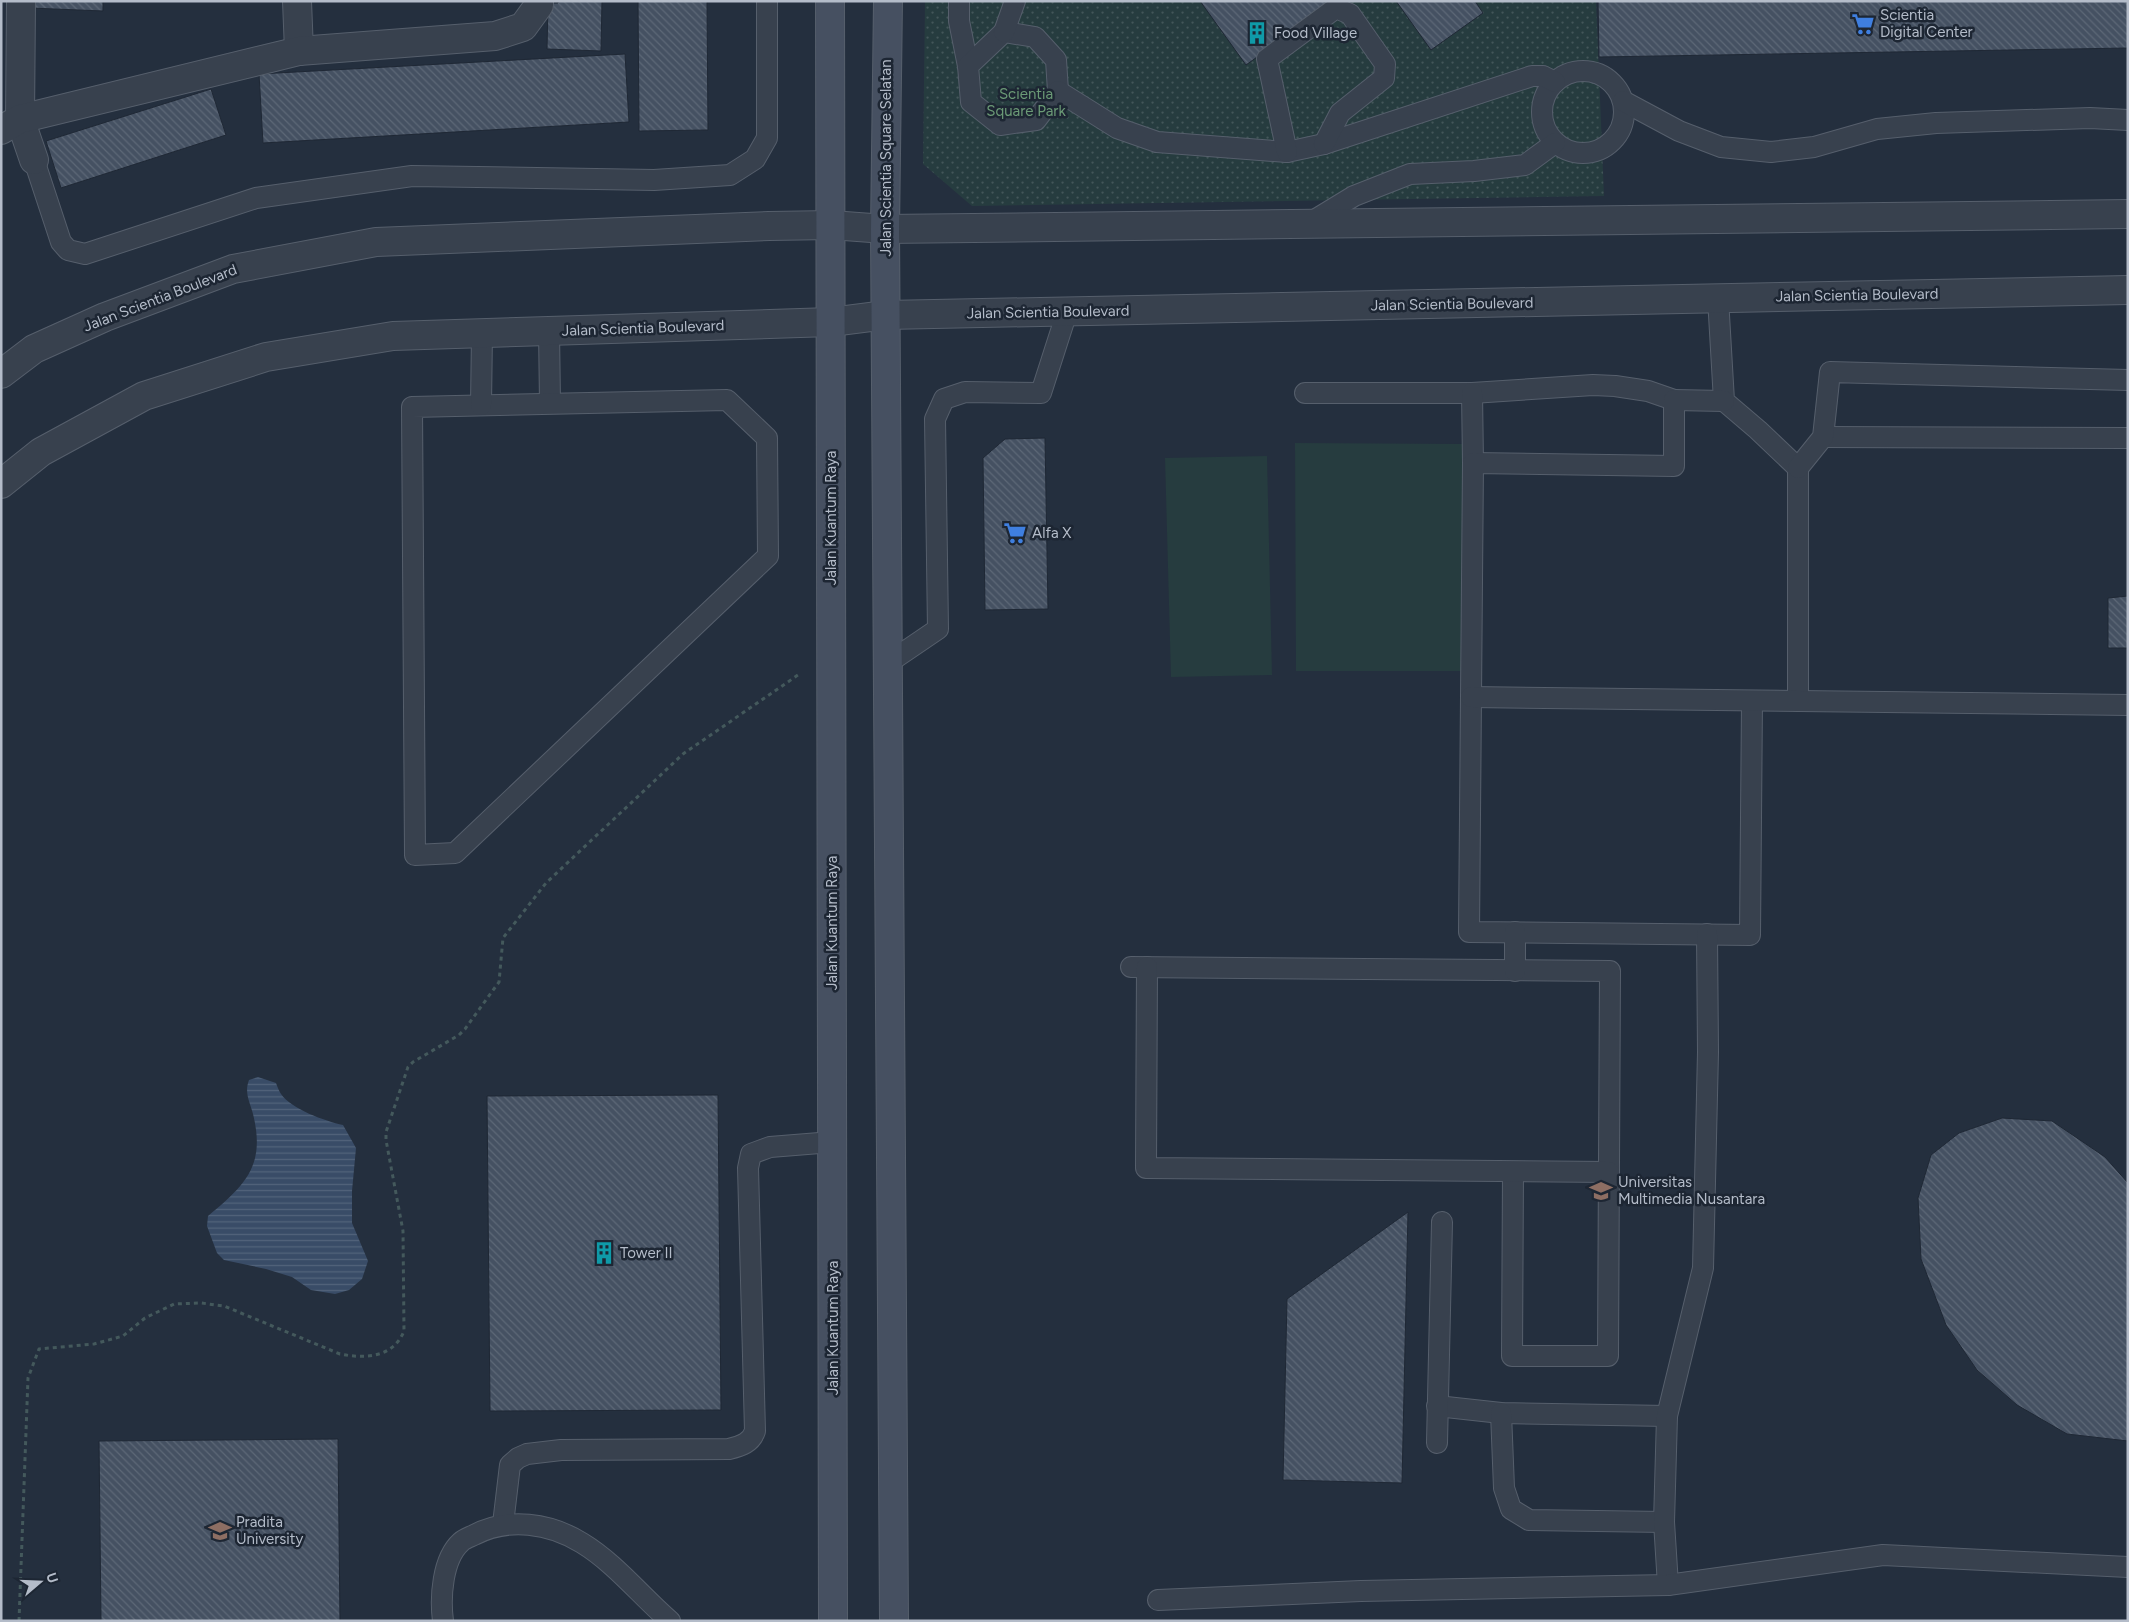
<svg xmlns="http://www.w3.org/2000/svg" width="2129" height="1622" viewBox="0 0 2129 1622" font-family="Figtree,sans-serif">
<defs>
<pattern id="grass-dots" width="8" height="8" patternUnits="userSpaceOnUse" patternTransform="scale(1.25)"><rect width="8" height="8" fill="#263c3f"/><path d="M2 2h.1M6 6h.1" fill="none" stroke="#435659" stroke-width="1.8" stroke-linecap="round"/></pattern>
<pattern id="water-rules" width="6" height="5" patternUnits="userSpaceOnUse" patternTransform="scale(1.25)"><rect width="6" height="5" fill="#394c67"/><path d="M0 2.5h6" fill="none" stroke="#53647b"/></pattern>
<pattern id="building-back-hatch" width="6" height="6" patternUnits="userSpaceOnUse" patternTransform="scale(1.25)"><rect width="6" height="6" fill="#455162"/><path d="M-1 5l2 2M0 0l6 6M5-1l2 2" fill="none" stroke="#5d6877"/></pattern>
</defs>
<rect width="100%" height="100%" fill="#242f3e"/>
<path fill="url(#grass-dots)" d="M925 1H1596L1604 196 972 206 923 164Z"/>
<g fill="#263c3f">
<path d="M1295 443 1462 444 1463 671H1296Z"/>
<path d="M1267 456 1272 675 1171 677 1165 458Z"/>
</g>
<path fill="url(#water-rules)" d="M258 1077 276 1083C277 1086 279 1091 281 1094 291 1109 325 1121 343 1125L356 1148 352 1191V1223L368 1261 362 1279 349 1290 335 1294 311 1290 292 1277 266 1269 224 1260 217 1253 207 1226 208 1216C245 1185 266 1166 253 1114 250 1102 244 1093 249 1080Z"/>
<g fill="url(#building-back-hatch)" stroke="#1f2835">
<path d="M30 1H103V11L30 8Z"/>
<path d="M558 1H602L601 51 547 49 548 3H558Z"/>
<path d="M638 1H707L708 130 639 131Z"/>
<path d="M1200 1H1335L1246 65Z"/>
<path d="M1396 1H1475L1483 13 1431 50Z"/>
<path d="M1598 1H2128V48L1599 57Z"/>
<path d="M625 54 629 122 263 143 259 74Z"/>
<path d="M211 89 226 135 61 188 46 141Z"/>
<path d="M1045 438 1048 609 985 610 983 458 1005 439Z"/>
<path d="M2128 596V648H2108V598Z"/>
<path d="M718 1095 721 1410 490 1411 487 1096Z"/>
<path d="M2002 1118 2052 1121 2105 1157 2128 1183V1441L2067 1434 2017 1405 1977 1370 1946 1325 1921 1259 1918 1198 1931 1155 1959 1133Z"/>
<path d="M1408 1212 1402 1483 1283 1480 1287 1299Z"/>
<path d="M338 1439 340 1621H101L99 1441Z"/>
</g>
<g fill="none" stroke-linecap="round" stroke-linejoin="round">
<defs>
<g id="lane">
<path d="M959 1V21L968 66"/>
<path d="M1004 32 1035 37 1056 60 1058 91 1036 120 1000 125 971 102 968 66Z"/>
<path d="M1004 32 1015 1"/>
<circle cx="1583" cy="112" r="41"/>
<path d="M1058 91 1117 128 1157 142 1287 152 1324 144 1532 76H1543L1555 82"/>
<path d="M1623 101 1679 131 1721 147 1771 152 1814 147 1877 129 1936 123 2090 118 2128 120"/>
<path d="M1287 152 1267 59 1336 8 1350 14 1385 64 1384 78 1340 113 1324 144"/>
<path d="M34 160 61 242 68 250 85 254 256 198 412 176 654 180 730 175 755 159 767 138V1"/>
<path d="M1308 224 1354 196 1410 174 1474 171 1525 165 1555 143"/>
<path d="M1718 298 1724 401 1758 430 1798 468V701"/>
<path d="M549 331 550 403"/>
<path d="M1305 393H1472L1593 385 1615 386 1648 391 1674 400"/>
<path d="M1472 393 1473 463"/>
<path d="M727 400 767 438 768 556 455 853 415 855 412 407Z"/>
<path d="M1724 401 1674 400V466L1473 463 1469 932 1750 935 1752 701"/>
<path d="M481 405 482 333"/>
<path d="M1823 437 2128 438"/>
<path d="M1798 468 1823 437 1830 372 2128 380"/>
<path d="M888 663 938 629 935 419 944 399 965 392 1041 393 1067 312"/>
<path d="M1471 697 2128 705"/>
<path d="M1131 967 1610 971 1608 1356H1512L1513 1172"/>
<path d="M1147 967 1146 1168 1609 1172"/>
<path d="M1515 971V932"/>
<path d="M1437 1406 1501 1413 1667 1416"/>
<path d="M1501 1413 1504 1488 1511 1509 1529 1520 1664 1522"/>
<path d="M1437 1443 1442 1222"/>
<path d="M503 1524 510 1465 518 1458 527 1454 561 1450 729 1449C741 1446 751 1443 755 1431L748 1168 751 1154 770 1147 832 1142"/>
<path d="M1668 1585 1664 1522 1667 1416 1703 1268 1708 1052 1707 934"/>
<path d="M1158 1600 1361 1591 1668 1585 1883 1555 2128 1567"/>
<path d="M443 1621C440 1598 442 1559 461 1542 464 1539 470 1537 474 1535 508 1517 550 1523 582 1543 615 1563 641 1596 670 1621"/>
</g>
<g id="street">
<path d="M21 1 20 119 34 160"/>
<path d="M297 1 299 51"/>
<path d="M1 130 20 119 299 51 495 36 523 27 539 5V1"/>
<path d="M1 374 34 349 105 317 233 269 376 242 769 226 831 225 885 229 2128 214"/>
<path d="M1 484 41 452 144 396 266 357 393 336 831 322 886 315 2128 290"/>
</g>
<g id="secondary">
<path d="M830 1 833 1621"/>
<path d="M888 1 885 229 894 1621"/>
</g>
</defs>
<use href="#lane" stroke="#565f6c" stroke-width="22"/>
<use href="#street" stroke="#565f6c" stroke-width="30"/>
<use href="#secondary" stroke="#565f6c" stroke-width="30"/>
<path stroke="#44595c" stroke-width="3" stroke-dasharray="4 4" stroke-linecap="butt" d="M19 1621 28 1378 39 1349 94 1344 123 1336 145 1318 174 1304 201 1303 224 1306 340 1354C365 1359 393 1358 404 1331L403 1231 386 1140V1132L408 1067 413 1062 459 1035 465 1029 499 982 503 938 546 883 683 754 798 675"/>
<use href="#lane" stroke="#38414e" stroke-width="20"/>
<use href="#street" stroke="#38414e" stroke-width="28"/>
<use href="#secondary" stroke="#465061" stroke-width="28"/>
</g>
<defs>
<symbol id="supermarket-bare" viewBox="-9 -9 18 18"><path d="M-6-5.5h2.5l.6 2H6L4.5 2H-2.5L-4.4-4H-6ZM-1.5 3.2a1.3 1.3 0 1 0 .1 0ZM3 3.2a1.3 1.3 0 1 0 .1 0Z" fill="#3f7fe0" stroke="#1d2633" stroke-width="2.5" paint-order="stroke"/></symbol>
<symbol id="building-bare" viewBox="-9 -9 18 18"><path d="M-4-6H4V6H1V3H-1V6H-4ZM-2.5-4.3h1.7v1.8h-1.7ZM.8-4.3h1.7v1.8H.8ZM-2.5-1h1.7V.8h-1.7ZM.8-1h1.7V.8H.8Z" fill="#0f9aa8" stroke="#1d2633" stroke-width="2.5" paint-order="stroke"/></symbol>
<symbol id="university-bare" viewBox="-9 -9 18 18"><path d="M0-5L7-2L0 1L-7-2ZM-4 1L0 2.5L4 1V4Q0 6-4 4Z" fill="#8d6e63" stroke="#1d2633" stroke-width="2.5" paint-order="stroke"/></symbol>
</defs>
<g fill-rule="evenodd">
<use href="#supermarket-bare" x="1847" y="8" width="32" height="32"/>
<use href="#building-bare" x="1241" y="17" width="32" height="32"/>
<use href="#supermarket-bare" x="999" y="517" width="32" height="32"/>
<use href="#university-bare" x="1585" y="1175" width="32" height="32"/>
<use href="#building-bare" x="588" y="1237" width="32" height="32"/>
<use href="#university-bare" x="204" y="1515" width="32" height="32"/>
</g>
<g text-anchor="middle" stroke-width="5" stroke-linejoin="round" paint-order="stroke">
<g font-size="15" fill="#b4bcc9" stroke="#1d2633" text-anchor="start">
<text x="1880" y="20">Scientia<tspan x="1880" dy="17">Digital Center</tspan></text>
<text x="1274" y="38">Food Village</text>
<text x="1032" y="538">Alfa X</text>
<text x="1618" y="1187">Universitas<tspan x="1618" dy="17">Multimedia Nusantara</tspan></text>
<text x="620" y="1258">Tower II</text>
<text x="236" y="1527">Pradita<tspan x="236" dy="17">University</tspan></text>
</g>
<g font-size="15" fill="#6b9a76" stroke="#1d2633">
<text x="1026" y="99">Scientia<tspan x="1026" dy="17">Square Park</tspan></text>
</g>
<g font-size="15" fill="#b4bcc9" stroke="#1d2633">
<text transform="translate(886 158) rotate(-90)" y="5">Jalan Scientia Square Selatan</text>
<text transform="translate(1857 295) rotate(-1)" y="5">Jalan Scientia Boulevard</text>
<text transform="translate(160 298) rotate(-21)" y="5">Jalan Scientia Boulevard</text>
<text transform="translate(1452 304) rotate(-1)" y="5">Jalan Scientia Boulevard</text>
<text transform="translate(1048 312) rotate(-1)" y="5">Jalan Scientia Boulevard</text>
<text transform="translate(643 328) rotate(-2)" y="5">Jalan Scientia Boulevard</text>
<text transform="translate(831 518) rotate(-90)" y="5">Jalan Kuantum Raya</text>
<text transform="translate(832 923) rotate(-90)" y="5">Jalan Kuantum Raya</text>
<text transform="translate(833 1328) rotate(-90)" y="5">Jalan Kuantum Raya</text>
</g>
</g>
<rect width="2129" height="1622" fill="none" stroke="#b4bcc9" stroke-width="5"/>
<g transform="translate(40 1582) rotate(71)" stroke="#1d2633" stroke-width="4" paint-order="stroke">
<path d="M0-4L9 19L0 12L-9 19Z" fill="#b4bcc9"/>
<text y="-8" font-size="14" font-weight="bold" text-anchor="middle" fill="#b4bcc9">U</text>
</g>
</svg>
